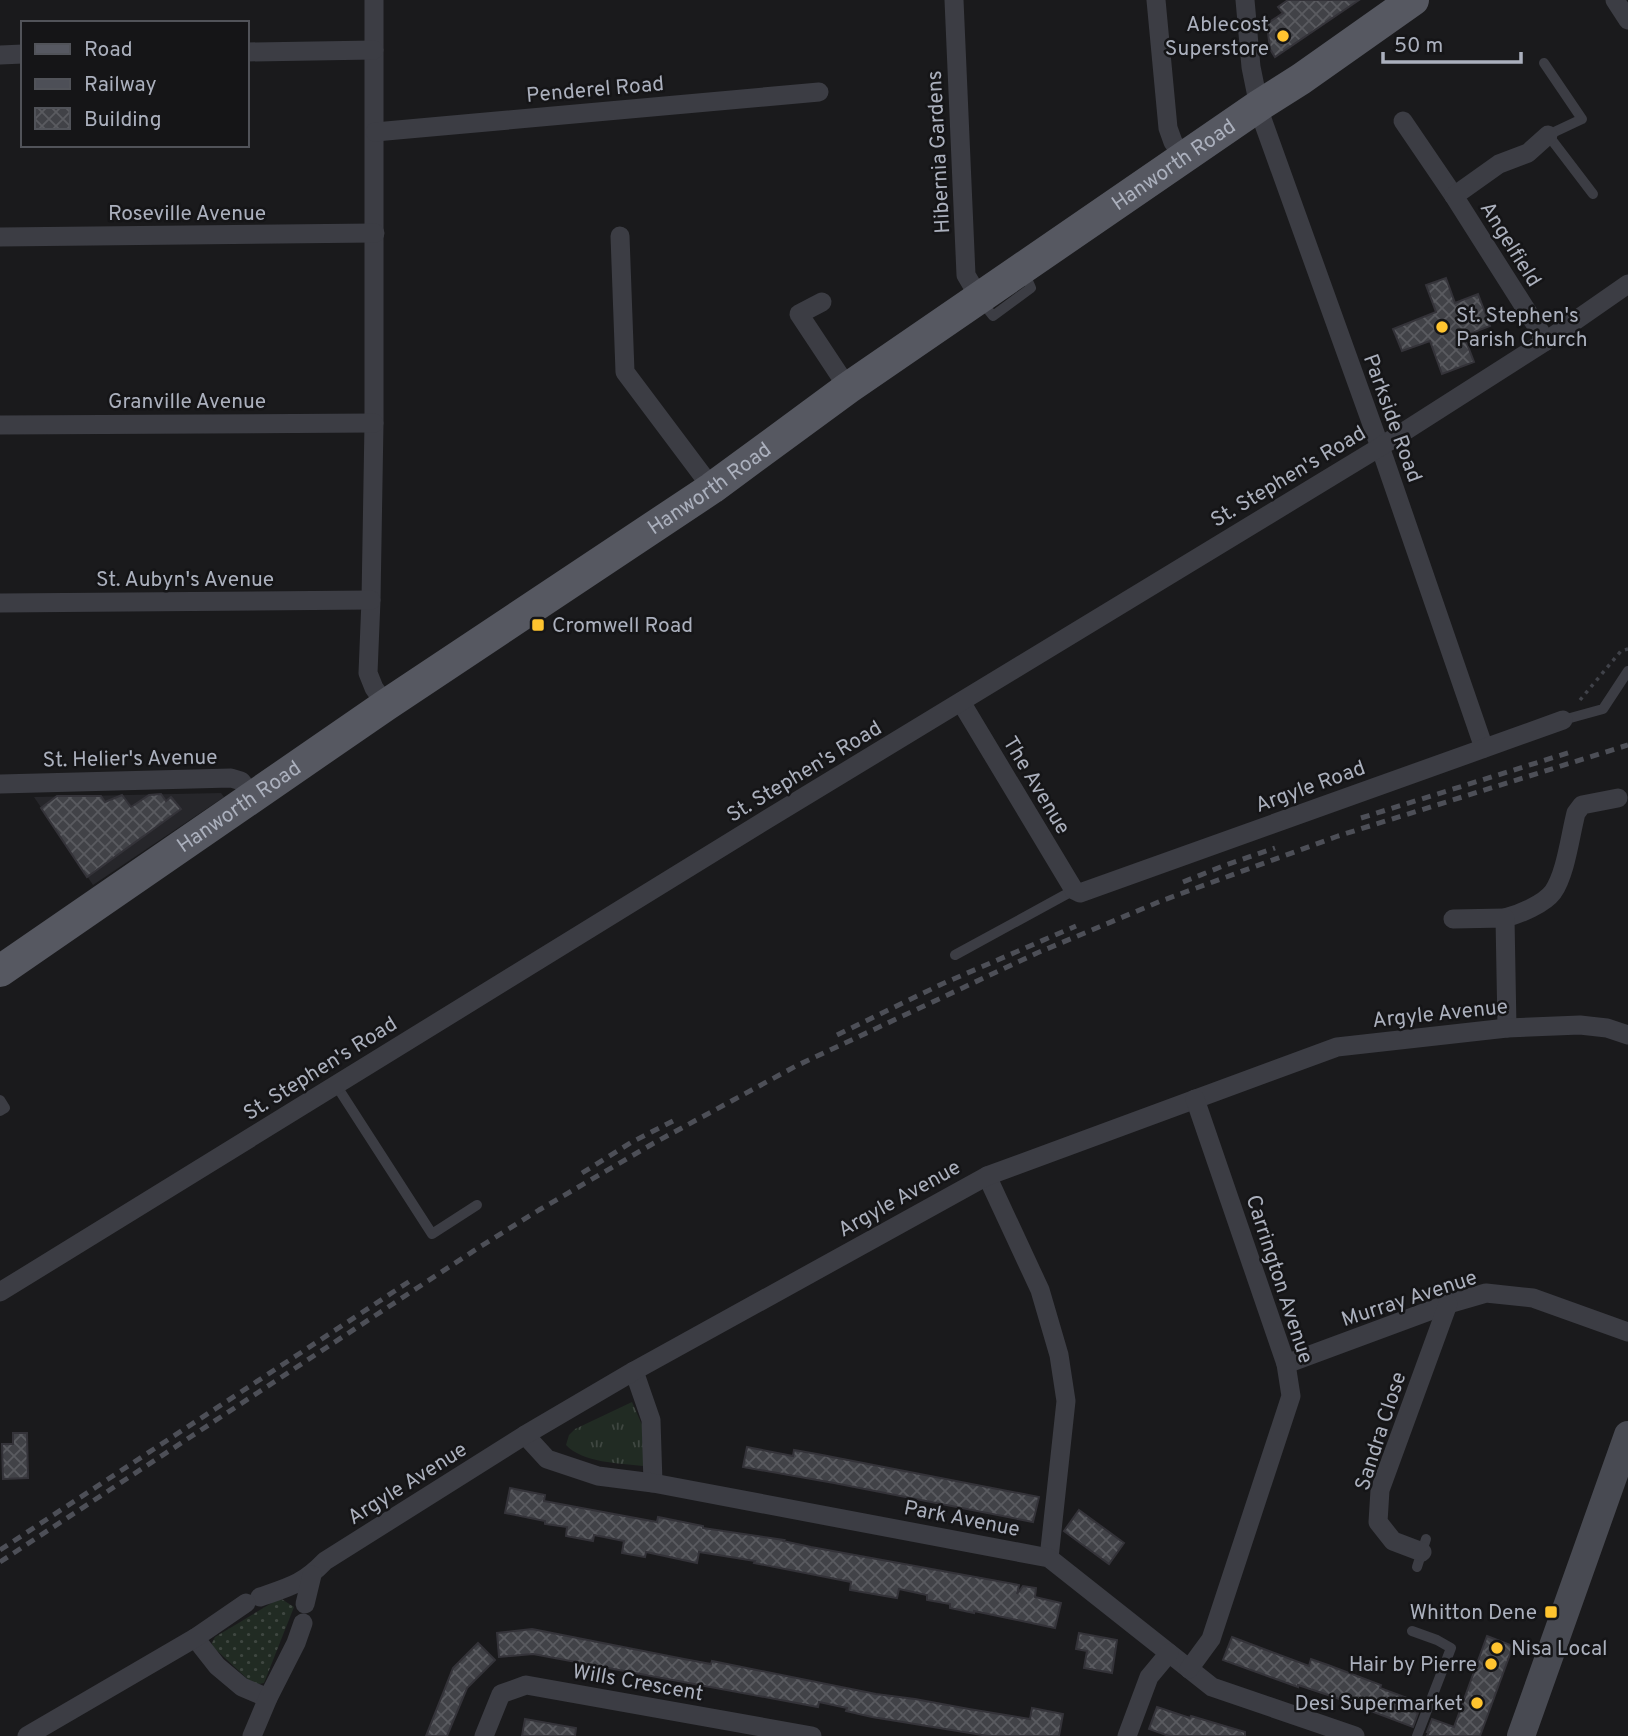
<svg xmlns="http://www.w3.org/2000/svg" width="1628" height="1736" viewBox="0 0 1628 1736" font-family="Overpass,sans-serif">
<defs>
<pattern id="grass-dots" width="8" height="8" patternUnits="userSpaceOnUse" patternTransform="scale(1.75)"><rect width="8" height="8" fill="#212b23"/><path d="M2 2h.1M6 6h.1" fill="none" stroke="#3f4741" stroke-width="1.8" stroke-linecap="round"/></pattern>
<pattern id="park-tufts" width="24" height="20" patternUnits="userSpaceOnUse" patternTransform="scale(1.75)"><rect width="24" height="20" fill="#212b23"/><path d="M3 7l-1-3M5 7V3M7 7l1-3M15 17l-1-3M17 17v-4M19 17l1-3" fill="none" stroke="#3f4741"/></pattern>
<pattern id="building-cross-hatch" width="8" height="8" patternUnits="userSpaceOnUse" patternTransform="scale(1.75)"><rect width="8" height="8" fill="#414247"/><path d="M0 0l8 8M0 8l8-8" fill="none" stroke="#5a5b60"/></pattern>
</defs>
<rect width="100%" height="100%" fill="#1a1a1c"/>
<path fill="#26262a" d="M221 793 224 797 93 885 34 797Z"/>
<path fill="url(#grass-dots)" d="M280 1598 294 1607 264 1683 254 1685 211 1645 215 1637Z"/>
<path fill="url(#park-tufts)" d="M632 1402 643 1427V1466C619 1463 583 1463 566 1445L569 1435 575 1429Z"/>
<g fill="url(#building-cross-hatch)" stroke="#343339" stroke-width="2">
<path d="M1288 0H1359L1275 57 1270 49 1268 33 1265 25 1283 13 1278 7Z"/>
<path d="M1446 278 1455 303 1478 294 1490 326 1464 336 1474 362 1442 374 1430 341 1402 351 1393 329 1436 312 1426 285Z"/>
<path d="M161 794 166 801 171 797 181 809 87 877 41 808 57 796H101L105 802 122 795 131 807 149 795Z"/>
<path d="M13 1433H27L28 1478 3 1479 2 1444H13Z"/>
<path d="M747 1447 793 1456 794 1450 817 1454 1039 1497 1033 1522 834 1483 743 1467Z"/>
<path d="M510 1488 545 1495 544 1501 657 1522 658 1517 703 1526V1528L784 1540 783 1541 811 1547 1019 1585 1017 1594 1023 1586 1036 1588 1035 1597 1061 1603 1055 1628 974 1611V1613L950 1608V1604L927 1600V1595L899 1589 897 1598 850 1590 851 1582 754 1563 755 1561 699 1552 697 1563 646 1552 645 1557 622 1553 624 1541 594 1535 593 1541 566 1536 567 1527 545 1524V1521L505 1513Z"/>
<path d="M1079 1510 1124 1543 1109 1564 1064 1531Z"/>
<path d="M532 1629 684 1659 711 1664 712 1661 876 1694 915 1699 969 1709 1030 1719 1032 1708 1063 1714 1059 1736H988L872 1717 846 1711 847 1708 819 1702 818 1707 533 1654 499 1657 497 1633Z"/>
<path d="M1079 1633 1117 1640 1112 1673 1084 1668 1087 1651 1076 1649Z"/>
<path d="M1487 1636 1513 1646 1480 1736H1427L1429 1732H1427L1432 1719 1454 1727Z"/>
<path d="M1232 1637 1309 1666 1311 1659 1328 1665 1381 1685 1380 1688 1418 1702 1415 1712 1418 1713 1413 1727 1334 1697 1298 1685V1687L1223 1660Z"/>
<path d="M478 1643 495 1660 467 1688 447 1736H426L453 1668Z"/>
<path d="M1157 1707 1190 1718 1191 1716 1245 1732V1736H1169L1149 1729Z"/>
<path d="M525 1719 576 1728 575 1736H522Z"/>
</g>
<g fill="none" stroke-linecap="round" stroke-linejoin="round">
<path stroke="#404249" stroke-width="3.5" stroke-dasharray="3.5 5" stroke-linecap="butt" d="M1580 700 1621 651 1628 649"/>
<g stroke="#3c3d44" stroke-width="10">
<path d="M1544 63 1582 119 1548 135 1593 194"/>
<path d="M981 301 993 316 1031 288 1024 272"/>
<path d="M1563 720 1603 709 1628 671"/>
<path d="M955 955 1074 890"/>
<path d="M336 1085 432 1234 477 1205"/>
<path d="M0 1100 5 1108 0 1111"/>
<path d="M1417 1567 1426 1539"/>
<path d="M1412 1631 1437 1640 1451 1648 1417 1736"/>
</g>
<g stroke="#3c3d44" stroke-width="19">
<path d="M374 0V423L371 600 368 673 374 688 386 705"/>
<path d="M954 0 966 275 980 299"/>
<path d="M1156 0 1168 128 1173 142 1185 158"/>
<path d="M1245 0 1251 67 1261 116 1384 458 1484 748"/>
<path d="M1615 0 1628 20"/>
<path d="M247 52 374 50"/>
<path d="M0 55 23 54"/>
<path d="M1403 121 1454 196"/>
<path d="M375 132 819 92"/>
<path d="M620 236 625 372 712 488"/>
<path d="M0 237 375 233"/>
<path d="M822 302 799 314 848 388"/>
<path d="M1546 341 1454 196 1499 164 1528 153 1548 135"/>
<path d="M0 425 374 423"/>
<path d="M0 603 371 600"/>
<path d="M961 702 1074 890 1080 893 1563 720"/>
<path d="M0 784 231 778 241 781 254 797"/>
<path d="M1505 918C1520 914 1544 904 1553 892 1566 873 1570 836 1576 813L1582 805 1618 798"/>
<path d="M1453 919 1505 918 1507 1028"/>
<path d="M987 1176 1040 1290 1059 1355 1066 1401 1049 1558"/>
<path d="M0 1292 761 823 1380 447 1546 341 1628 284"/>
<path d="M1286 1364 1448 1304 1486 1293 1533 1298 1628 1332"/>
<path d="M634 1371 651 1420 653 1483"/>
<path d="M525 1435 547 1459 598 1476 653 1483 1049 1558 1212 1687 1355 1736"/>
<path d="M1422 1552 1393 1541 1378 1522 1380 1490 1448 1304"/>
<path d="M260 1597C289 1587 303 1584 325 1561L525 1435 634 1371 987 1176 1337 1047 1507 1028 1580 1025 1607 1028 1628 1035"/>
<path d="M305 1604 312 1575"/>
<path d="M195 1638 217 1666 242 1687 268 1698"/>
<path d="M1189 1669 1211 1639 1291 1396 1286 1364 1195 1099"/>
<path d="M27 1736 195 1638 246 1603"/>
<path d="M252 1736 268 1698 296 1643 303 1623"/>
<path d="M484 1736 501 1694 526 1685 812 1736"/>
<path d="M1127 1736 1149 1677 1169 1653"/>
</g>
<path stroke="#484a52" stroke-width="28" d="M1521 1736 1628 1435"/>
<path stroke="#565861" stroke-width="32" id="s1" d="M0 971 386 705 712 488 848 388 1260 105 1301 79 1413 0"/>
<g stroke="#4d4f57" stroke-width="5" stroke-dasharray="9 7" stroke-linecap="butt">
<path d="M1361 818 1571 752"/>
<path d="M1183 882 1223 866 1275 848"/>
<path d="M837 1035 942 984 1076 926"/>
<path d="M582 1173 632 1142 673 1121"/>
<path d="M0 1550 410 1281"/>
<path d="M0 1562 478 1248 539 1210 654 1143 796 1066 1037 953 1161 901 1338 836 1628 745"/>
</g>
</g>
<g fill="#ffc42f" stroke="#151517" stroke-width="2.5">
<circle cx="1283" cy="36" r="7"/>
<circle cx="1442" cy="327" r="7"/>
<rect x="531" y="618" width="14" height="14" rx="3.5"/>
<rect x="1544" y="1605" width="14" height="14" rx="3.5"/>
<circle cx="1497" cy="1648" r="7"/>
<circle cx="1491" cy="1664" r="7"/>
<circle cx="1477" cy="1703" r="7"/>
</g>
<g text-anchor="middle" stroke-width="5" stroke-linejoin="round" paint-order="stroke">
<g font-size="21" fill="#abb0bd" stroke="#151517" text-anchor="end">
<text x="1269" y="31">Ablecost<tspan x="1269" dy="24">Superstore</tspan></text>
<text x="1456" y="322" text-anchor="start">St. Stephen's<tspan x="1456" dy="24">Parish Church</tspan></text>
<text x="552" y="632" text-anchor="start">Cromwell Road</text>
<text x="1537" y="1619">Whitton Dene</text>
<text x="1511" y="1655" text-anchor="start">Nisa Local</text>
<text x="1477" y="1671">Hair by Pierre</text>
<text x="1463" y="1710">Desi Supermarket</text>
</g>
<g font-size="21" fill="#abb0bd" stroke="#151517">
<text transform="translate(595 89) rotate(-5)" y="7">Penderel Road</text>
<text transform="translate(938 152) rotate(-93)" y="7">Hibernia Gardens</text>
<text dy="7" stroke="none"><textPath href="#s1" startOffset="1424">Hanworth Road</textPath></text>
<text x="187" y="220">Roseville Avenue</text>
<text transform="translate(1511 244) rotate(58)" y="7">Angelfield</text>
<text x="187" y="408">Granville Avenue</text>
<text transform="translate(1393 418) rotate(70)" y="7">Parkside Road</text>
<text transform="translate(1288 476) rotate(-31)" y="7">St. Stephen's Road</text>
<text dy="7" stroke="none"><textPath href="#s1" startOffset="858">Hanworth Road</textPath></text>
<text x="185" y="586">St. Aubyn's Avenue</text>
<text transform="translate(130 758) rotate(-1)" y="7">St. Helier's Avenue</text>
<text transform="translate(804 771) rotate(-31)" y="7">St. Stephen's Road</text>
<text transform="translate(1037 785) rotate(59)" y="7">The Avenue</text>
<text transform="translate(1310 786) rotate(-20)" y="7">Argyle Road</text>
<text dy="7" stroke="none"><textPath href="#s1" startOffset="290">Hanworth Road</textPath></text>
<text transform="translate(1440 1013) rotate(-6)" y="7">Argyle Avenue</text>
<text transform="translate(320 1068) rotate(-32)" y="7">St. Stephen's Road</text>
<text transform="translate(899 1198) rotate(-29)" y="7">Argyle Avenue</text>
<text transform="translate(1280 1279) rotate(72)" y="7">Carrington Avenue</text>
<text transform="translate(1409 1298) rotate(-18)" y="7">Murray Avenue</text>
<text transform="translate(1380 1431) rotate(-72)" y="7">Sandra Close</text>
<text transform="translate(407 1483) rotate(-32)" y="7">Argyle Avenue</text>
<text transform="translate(962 1518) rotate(11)" y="7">Park Avenue</text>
<text transform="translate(638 1682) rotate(10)" y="7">Wills Crescent</text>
</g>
</g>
<rect x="21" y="21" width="228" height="126" fill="#151517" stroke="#515359" stroke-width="2"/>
<rect x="35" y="44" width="35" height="10" fill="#565861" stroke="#515359" stroke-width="2"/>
<text x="84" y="56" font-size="21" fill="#abb0bd">Road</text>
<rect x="35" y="79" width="35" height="10" fill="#4d4f57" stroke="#515359" stroke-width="2"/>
<text x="84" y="91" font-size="21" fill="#abb0bd">Railway</text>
<rect x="35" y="108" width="35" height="21" fill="url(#building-cross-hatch)" stroke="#515359" stroke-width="2"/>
<text x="84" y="126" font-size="21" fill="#abb0bd">Building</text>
<path d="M1383 52v10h138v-10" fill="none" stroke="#abb0bd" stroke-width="3.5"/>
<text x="1394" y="52" font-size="21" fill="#abb0bd" stroke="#151517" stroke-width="5" paint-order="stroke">50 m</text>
</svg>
